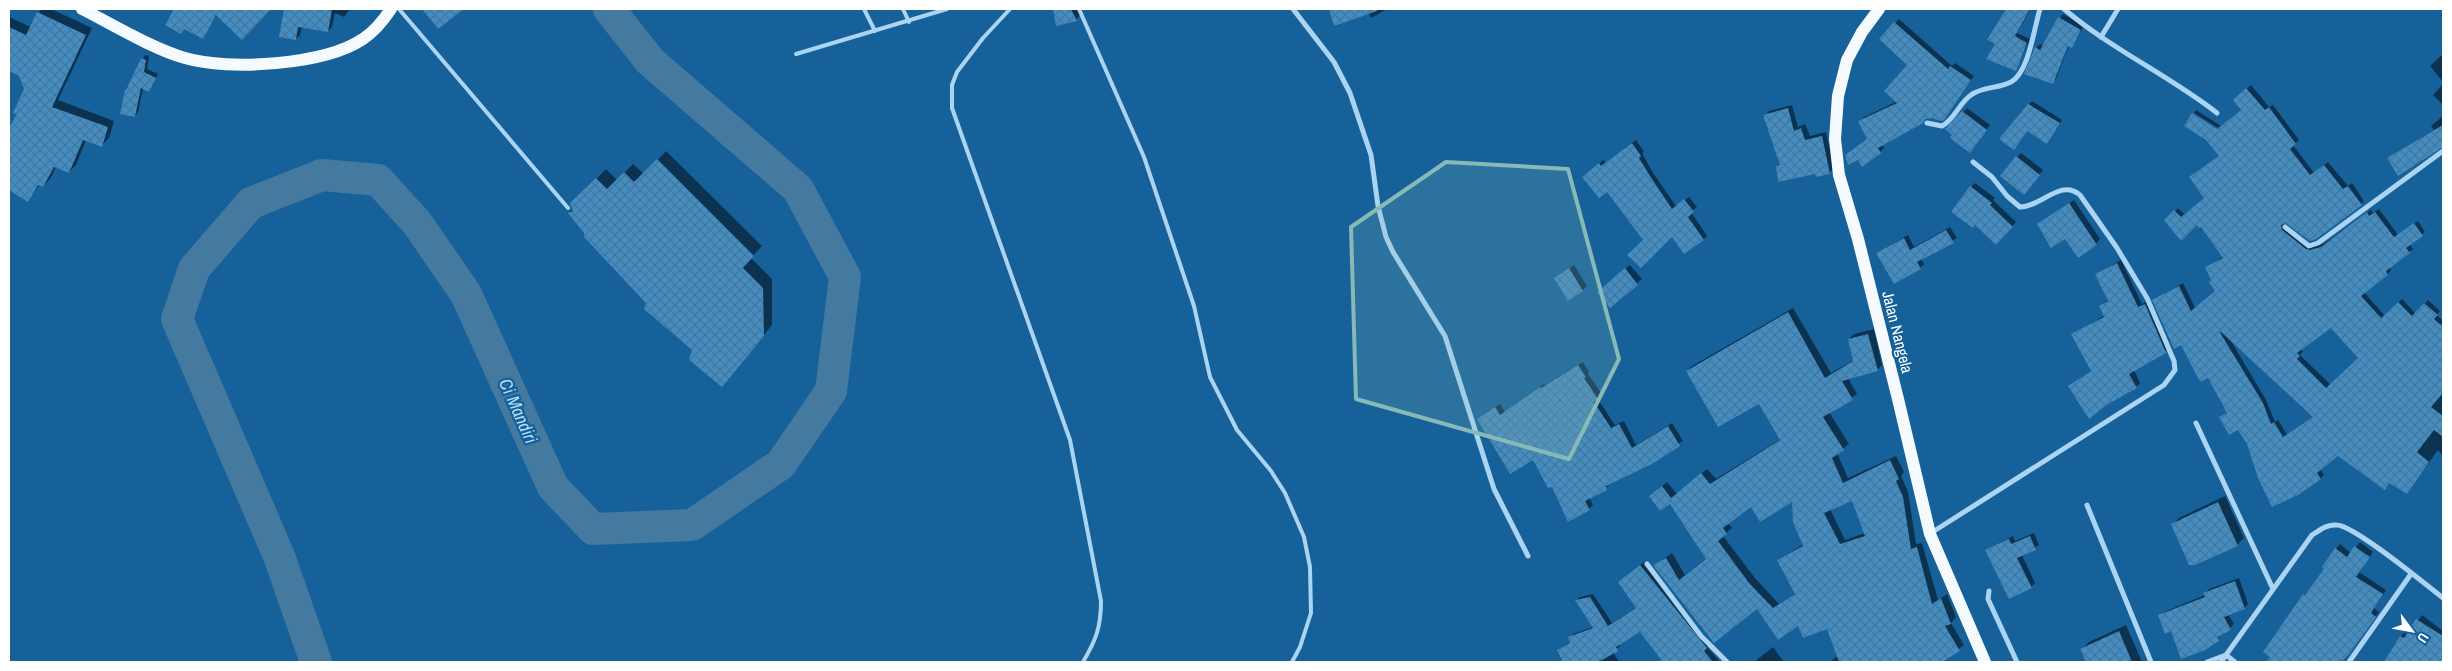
<svg xmlns="http://www.w3.org/2000/svg" width="2452" height="671" viewBox="0 0 2452 671" font-family="'Archivo Narrow',sans-serif">
<defs>
<pattern id="building-cross-hatch" width="8" height="8" patternUnits="userSpaceOnUse" patternTransform="scale(1.25)"><rect width="8" height="8" fill="#438dc2"/><path d="M0 0l8 8M0 8l8-8" fill="none" stroke="#467699"/></pattern>
</defs>
<rect width="100%" height="100%" fill="#166199"/>
<g fill="#0007" fill-rule="evenodd">
<path d="M41 9H51L92 28 58 100 114 121 109 138 102 145 86 140 76 165 69 172 56 167 50 179 43 186 40 184 28 200 9 189V135L19 113 25 89 20 75 9 70V17L31 27Z"/>
<path d="M175 9H270L242 38 217 14 203 37 185 28 181 32 166 25Z"/>
<path d="M285 9H350L344 17 335 13 332 27 328 31 302 27 300 35 296 39 280 36Z"/>
<path d="M1054 9H1077L1080 15 1076 20 1057 25Z"/>
<path d="M1330 9H1387L1371 18 1368 13 1335 24Z"/>
<path d="M2006 9H2031L2017 33 2030 39 2016 69 1996 44 1988 40Z"/>
<path d="M2063 14 2084 26 2075 42 2071 46 2069 45 2056 79 2052 83 2026 73 2036 48 2040 44 2044 46Z"/>
<path d="M1899 19 1952 66 1955 63 1974 76 1946 115 1926 118 1882 145 1884 148 1880 152 1858 158 1846 155 1868 139 1860 121 1864 117 1898 101 1909 65 1881 39Z"/>
<path d="M2443 54V82L2430 66Z"/>
<path d="M145 55 149 56 147 69 158 74 149 91 143 88 138 112 135 116 126 90Z"/>
<path d="M2443 84V105L2433 95Z"/>
<path d="M2251 85 2269 107 2273 105 2299 140 2293 145 2314 173 2328 162 2348 186 2352 183 2364 201 2361 204 2285 222V227L2313 247 2325 243 2371 210 2373 213 2379 209 2398 235 2418 221 2425 232 2410 244 2413 249 2389 267 2391 270 2388 274 2364 292 2385 316 2402 299 2416 314 2428 300 2440 311 2437 315 2443 321 2431 340 2442 349 2443 348V456L2438 450 2410 489 2390 482 2385 488 2338 454 2320 469 2324 475 2321 478 2298 494 2248 444 2239 429 2220 418 2228 412 2209 376 2182 343 2154 300 2183 283 2195 308 2216 291 2206 268 2224 256 2201 225 2166 220 2178 208 2185 215 2205 197 2220 155 2223 131 2194 113 2196 110 2221 126 2243 109 2234 100ZM2331 326 2359 358 2331 385 2300 355 2303 351 2300 349ZM2231 341 2314 417 2287 435 2278 420 2275 422 2266 400Z"/>
<path d="M2032 101 2062 120 2047 143 2029 104Z"/>
<path d="M1792 105 1798 127 1805 124 1810 136 1826 132 1834 168 1829 173 1777 166 1781 163 1765 116 1769 111Z"/>
<path d="M1967 108 1990 125 1974 147 1947 129Z"/>
<path d="M2443 116V143L2398 174 2389 158 2434 130 2431 126Z"/>
<path d="M1636 140 1644 152 1642 153 1653 173 1676 206 1689 197 1697 207 1691 212 1707 236 1703 240 1673 235 1644 240 1607 190 1587 174 1603 160 1606 163Z"/>
<path d="M666 151 762 246 751 258 772 279V325L722 386 693 350 647 303 569 213 574 209 572 204 606 169 617 180 633 164 644 174Z"/>
<path d="M2021 153 2043 170 2028 189 2017 157Z"/>
<path d="M1975 183 1995 198 1993 200 2016 222 1996 244 1975 224 1971 187Z"/>
<path d="M2074 200 2100 239 2096 244 2065 237 2038 224Z"/>
<path d="M1950 227 1957 238 1921 259 1924 264 1920 268 1877 253 1908 235 1914 247Z"/>
<path d="M2121 260 2142 304 2149 300 2169 348 2134 370 2140 383 2136 387 2073 383 2092 370 2073 335 2105 315 2100 306 2109 299 2096 274Z"/>
<path d="M1574 265 1587 286 1583 290 1556 278Z"/>
<path d="M1630 265 1642 279 1610 306 1603 287Z"/>
<path d="M1793 308 1831 373 1854 360 1849 339 1854 334 1874 329 1882 365 1877 370 1848 378 1857 394 1829 412 1849 444 1837 453 1848 478 1896 456 1904 472 1901 476 1908 492 1916 544 1922 543 1938 600 1947 594 1956 617 1951 623 1964 645 1940 662H1882L1878 653 1862 662H1830L1838 656 1828 627 1799 624 1757 607 1741 621 1655 565 1672 553 1685 575 1707 558 1670 502 1651 496 1667 482 1677 494 1707 469 1716 479 1781 439 1759 402 1687 371 1692 366ZM1852 499 1865 533 1845 540 1830 509ZM1793 500 1804 544 1778 560 1796 593 1779 604 1755 578 1723 536 1732 528 1728 523 1751 505Z"/>
<path d="M1583 362 1589 372 1588 374 1602 394 1597 398 1615 425 1624 421 1636 445 1672 423 1683 441 1610 483 1606 489 1589 497 1593 505 1589 509 1552 485 1534 458 1479 419 1500 404 1505 412 1544 384 1545 385Z"/>
<path d="M2225 496 2244 538 2237 545 2172 525 2179 518Z"/>
<path d="M2034 533 2039 545 2022 555 2035 583 2031 587 1987 551 2013 536 2015 541Z"/>
<path d="M2360 542 2373 552 2359 572 2386 590 2374 608 2379 612 2340 662H2268L2304 595 2309 591 2326 568 2336 549 2340 544 2351 553Z"/>
<path d="M1644 562 1710 644 1707 647 1720 662H1677L1674 658 1664 662 1640 631 1619 644 1620 646 1613 652 1619 662H1596L1595 660 1579 662 1578 659 1564 662 1558 650 1571 642 1570 638 1573 634 1593 627 1576 600 1580 597 1593 594 1612 623 1637 607 1619 582Z"/>
<path d="M2239 578 2248 604 2244 608 2228 614 2234 624 2230 628 2172 629 2160 616 2164 612 2205 595 2209 589Z"/>
<path d="M2422 615 2443 631V662H2385L2401 636 2405 632 2408 634Z"/>
<path d="M2126 625 2142 662H2088L2082 649 2089 642Z"/>
<path d="M1773 647 1784 662H1755L1759 658Z"/>
</g>
<g fill="none" stroke-linecap="round" stroke-linejoin="round">
<path stroke="#4479a0" stroke-width="32" d="M316 662 279 556 177 319 194 269 251 203 322 175 378 180 417 223 466 294 553 487 593 529 692 525 781 464 831 391 845 277 798 189 650 61 609 9"/>
</g>
<g fill="url(#building-cross-hatch)" fill-rule="evenodd">
<path d="M174 9H271L242 40 216 15 203 39 184 29 181 34 165 25Z"/>
<path d="M284 9H332L328 32 298 27 296 40 279 37Z"/>
<path d="M422 9H464L438 29Z"/>
<path d="M1053 9H1071L1077 21 1056 26Z"/>
<path d="M1329 9H1377V11L1334 26Z"/>
<path d="M2006 9H2030L2015 36 2027 43 2016 71 1986 59 1995 44 1987 40Z"/>
<path d="M37 12 86 35 52 107 108 127 102 147 83 140 69 173 54 167 43 187 38 185 28 202 9 190V128L17 114 13 113 24 89 19 76 9 71V27L26 35Z"/>
<path d="M2058 17 2081 30 2072 48 2068 46 2053 84 2024 74 2035 47 2040 50Z"/>
<path d="M1894 22 1948 69 1950 66 1971 80 1944 120 1941 121 1932 118 1925 119 1923 123 1878 148 1881 153 1862 167 1858 160 1848 165 1845 155 1867 139 1858 121 1897 103 1884 91 1907 65 1879 39Z"/>
<path d="M141 58 146 60 144 72 156 78 149 92 141 88 135 117 120 114 125 90H126Z"/>
<path d="M2246 88 2265 110 2269 107 2296 144 2290 149 2310 175 2324 165 2343 189 2348 186 2362 205 2316 239 2310 241 2286 223 2281 225 2282 230 2306 249 2310 250 2321 247 2367 212 2369 216 2375 212 2394 237 2414 223 2423 236 2406 248 2410 253 2386 271 2388 275 2361 296 2381 318 2398 302 2412 316 2424 303 2438 315 2434 319 2443 327V393L2431 407 2443 416V437L2434 430 2417 452 2429 462 2407 494 2389 483 2385 490 2338 456 2317 473 2321 479 2298 495 2272 507 2258 478 2247 444 2238 430 2229 435 2219 417 2227 413 2208 378 2200 382 2181 345 2174 349 2152 300 2179 286 2191 311 2215 291 2209 282 2211 280 2205 267 2223 258 2201 227 2199 228 2197 225 2181 241 2164 220 2174 210 2181 217 2204 198 2189 177 2219 156 2206 140 2184 126 2192 113 2217 129 2241 110 2233 100ZM2331 328 2358 358 2326 388 2297 359 2300 356 2297 353ZM2219 331 2222 333 2313 417 2283 437 2274 422 2271 424 2263 403Z"/>
<path d="M2028 104 2060 123 2047 144 2027 131 2014 150 1999 139Z"/>
<path d="M1788 108 1794 131 1801 128 1805 140 1822 136 1830 174 1816 177 1815 174 1778 182 1776 166 1780 165 1763 115Z"/>
<path d="M1962 111 1987 130 1970 153 1950 138 1952 135 1945 129Z"/>
<path d="M2443 125V147L2398 176 2387 158Z"/>
<path d="M1632 143 1641 156 1639 158 1650 176 1672 209 1684 199 1694 212 1688 217 1704 240 1684 254 1672 237 1641 268 1627 255 1643 240 1607 192 1599 198 1582 177 1599 163 1601 166Z"/>
<path d="M2016 156 2040 175 2024 195 2000 176Z"/>
<path d="M657 159 754 256 743 268 763 288 764 336 722 387 689 360 692 350 644 309 646 303 584 237V233L568 213 573 211 570 203 596 178 607 189 624 172 634 182Z"/>
<path d="M1970 186 1992 203 1990 205 2013 227 1996 245 1975 225 1973 228 1951 212Z"/>
<path d="M2069 203 2097 245 2078 258 2065 239 2051 248 2037 224Z"/>
<path d="M1946 230 1954 243 1917 262 1921 269 1894 284 1876 253 1904 238 1910 250Z"/>
<path d="M2117 263 2138 307 2145 304 2166 353 2129 374 2137 388 2108 404 2089 419 2068 386 2091 371 2071 334 2104 317 2099 306 2108 301 2095 274Z"/>
<path d="M1569 268 1583 291 1568 301 1554 278Z"/>
<path d="M1625 268 1638 285 1610 308 1597 292Z"/>
<path d="M1788 312 1825 378 1853 361 1848 339 1868 334 1878 371 1842 381 1853 400 1823 417 1844 450 1832 458 1843 483 1890 460 1899 479 1896 481 1903 497 1911 549 1917 547 1932 604 1941 598 1951 624 1945 626 1960 651 1942 662H1839L1827 629 1803 638 1798 626 1778 640 1757 609 1714 643 1653 565 1666 558 1679 580 1706 559 1670 504 1660 511 1649 496 1662 486 1671 498 1701 473 1710 484 1780 440 1759 404 1718 427 1686 371ZM1852 501 1865 536 1840 544 1824 513ZM1792 502 1793 522 1803 546 1777 560 1795 594 1773 608 1749 583 1718 541 1727 534 1723 528 1751 507 1760 522Z"/>
<path d="M1578 365 1586 377 1584 378 1598 399 1594 402 1611 428 1619 424 1632 448 1668 426 1680 446 1652 464 1606 486 1607 490 1585 501 1590 510 1568 522 1552 487 1548 488 1533 460 1510 474 1477 419 1495 407 1500 415 1540 387 1541 388Z"/>
<path d="M2218 502 2238 546 2195 565H2189L2171 524Z"/>
<path d="M2030 536 2036 550 2017 558 2032 588 2009 599 1985 550 2009 539 2011 544Z"/>
<path d="M2354 546 2370 557 2356 577 2383 594 2371 613 2376 617 2349 654 2341 662H2266L2270 657 2263 652 2303 594 2305 595 2324 569 2322 567 2335 548 2347 557Z"/>
<path d="M1640 565 1707 648 1704 651 1713 662H1663L1640 632 1616 647 1618 651 1602 660 1593 662H1563L1557 650 1570 643 1568 637 1593 628 1575 600 1590 597 1608 626 1636 608 1618 582Z"/>
<path d="M2235 581 2245 609 2224 617 2231 630 2217 637 2219 641 2205 650 2181 659 2171 631 2165 634 2158 615 2205 597 2203 593Z"/>
<path d="M2416 619 2443 636V662H2384L2400 636 2404 638Z"/>
<path d="M2119 631 2132 662H2086L2080 649Z"/>
</g>
<g fill="none" stroke-linecap="round" stroke-linejoin="round">
<g stroke="#aad4f2" stroke-width="4">
<path d="M399 9 568 208"/>
<path d="M864 9 875 31"/>
<path d="M903 9 909 22"/>
<path d="M1010 9 983 38 957 72 952 85V108L1070 440 1101 601C1101 627 1096 640 1083 662"/>
<path d="M1079 9 1144 157 1194 306 1210 377 1237 430 1271 471 1285 493 1304 537 1310 567 1311 613 1300 647 1292 662"/>
<path d="M796 54 947 9"/>
</g>
<g stroke="#aad4f2" stroke-width="5">
<path d="M1293 9 1334 62 1350 93 1371 155 1378 206 1386 237 1393 252 1445 336 1494 489 1528 556"/>
<path d="M2064 9C2111 49 2168 75 2217 113"/>
<path d="M2101 37 2118 9"/>
<path d="M1927 123 1942 126C1955 119 1959 103 1971 95 1983 86 1998 89 2011 82 2029 72 2034 28 2040 9"/>
<path d="M2285 227 2309 246 2318 243 2443 151"/>
<path d="M2196 423 2273 589"/>
<path d="M2087 505 2151 662"/>
<path d="M1931 533 2164 385 2175 370 2174 361 2147 298 2117 248 2080 195C2061 178 2041 207 2020 207L2007 196 1992 177 1973 162"/>
<path d="M1647 564 1701 636 1727 662"/>
<path d="M1989 591 1988 599 2017 662"/>
<path d="M2207 662 2226 655 2235 662"/>
<path d="M2221 662 2312 535C2320 530 2327 524 2337 525 2355 526 2425 584 2443 598"/>
<path d="M2349 662 2411 574"/>
</g>
<g stroke="#f5faff" stroke-width="12">
<path d="M82 9C112 24 153 49 185 58 229 71 324 65 363 39 375 31 383 21 391 9"/>
<path d="M1879 9 1862 32 1847 60 1838 96 1835 139 1839 175 1858 239 1898 399 1930 534 1985 662"/>
</g>
</g>
<path fill="#87bab6" fill-opacity="0.2" stroke="#87bab6" stroke-width="4" stroke-linejoin="round" d="M1446 162 1568 169 1619 359 1569 459 1356 399 1351 227Z"/>
<g text-anchor="middle" stroke-width="4.5" stroke-linejoin="round" paint-order="stroke">
<g font-size="16" fill="#fff" stroke="#166199">
<text transform="translate(1898 332) rotate(76)" y="6">Jalan Nangela</text>
</g>
<g font-size="18" font-style="italic" fill="#b6def9" stroke="#166199">
<text transform="translate(518 411) rotate(66)" y="6">Ci Mandiri</text>
</g>
</g>
<rect width="2452" height="671" fill="none" stroke="#ffffff" stroke-width="20"/>
<g transform="translate(2412 631) rotate(122)" stroke="#166199" stroke-width="4" paint-order="stroke">
<path d="M0-4L9 19L0 12L-9 19Z" fill="#ffffff"/>
<text y="-8" font-size="14" font-weight="bold" text-anchor="middle" fill="#ffffff">U</text>
</g>
</svg>
